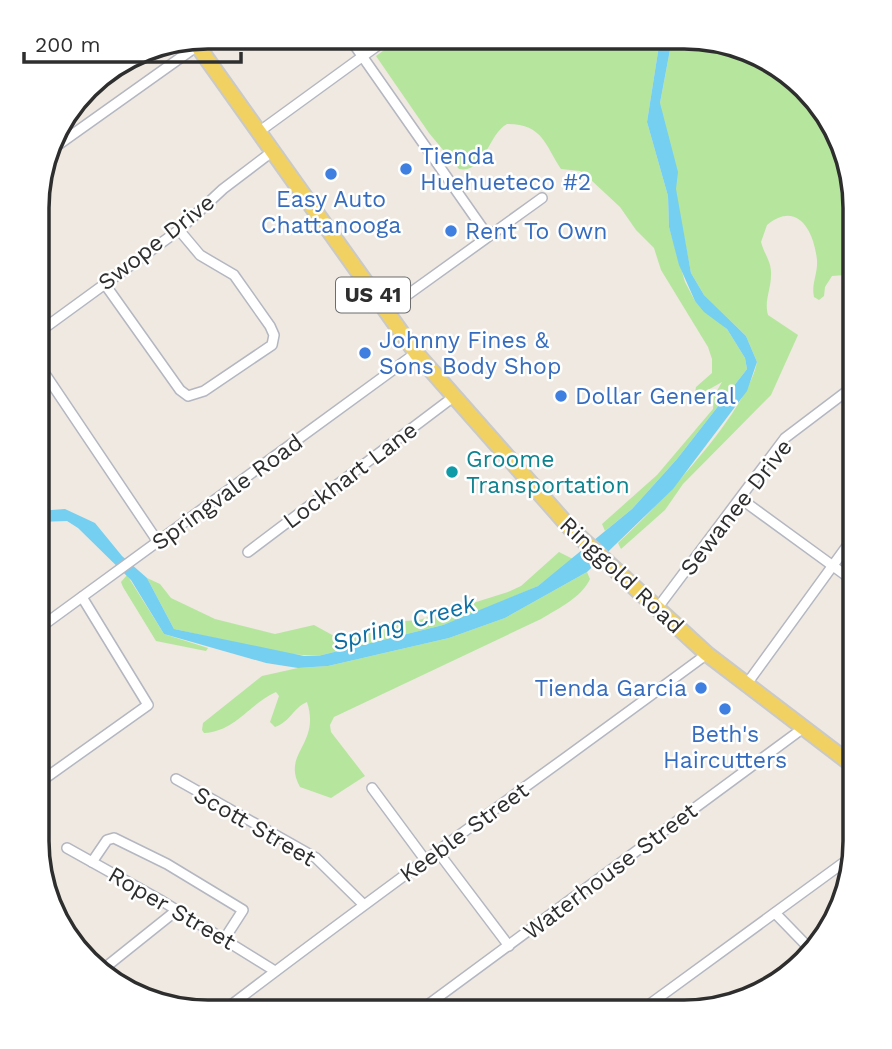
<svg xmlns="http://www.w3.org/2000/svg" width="892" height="1049" viewBox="0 0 892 1049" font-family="'Work Sans',sans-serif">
<rect width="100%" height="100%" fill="#efe9e1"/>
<g fill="#b6e59e">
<path d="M707 38 780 66 832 122 855 207V282L845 275 832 276 825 287 824 296 819 300 814 297C811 284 818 274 817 260 814 230 797 200 767 225L761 242C764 254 772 262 771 275 771 290 764 300 768 315L798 335 771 395 683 484 665 510 621 549 618 543C657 507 747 413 757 362L746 336 704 295 691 273 661 117 660 103 672 39Z"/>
<path d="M660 39 647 122 668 196 669 227 685 282 695 301 727 329 745 358 747 369 677 459 632 509 605 531 602 524 657 475 713 409 714 396 722 382 699 395 695 393 696 387 712 373V359L708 347 661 270 654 248 636 230 620 207 591 180 580 171 561 169C545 145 543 124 507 124 488 134 485 174 459 169L429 133 376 56 394 43Z"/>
<path d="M559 552 573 559 538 586 484 609 443 625 318 656 288 654 174 629 147 578 160 584 171 598 215 619 275 634 314 625 345 642 391 622 419 620 508 592 521 586Z"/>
<path d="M587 572 590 579C581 598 559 608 541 619L334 717 330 725 331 732 365 776 331 798 300 787C281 753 321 745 307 702 293 708 290 722 275 727L270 722 279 696 276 692C249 704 236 731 204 733L202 730 203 723 262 676 298 668 328 666 449 638 505 618Z"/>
<path d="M127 575 164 634 208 648 206 651 156 641 123 587 121 582Z"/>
</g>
<path fill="#75cff0" d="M660 39H672L660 103 678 172 676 189 691 273 704 295 746 336 757 362 747 391 673 489 587 572 505 618 449 638 328 666 298 668 266 663 164 634 131 580 78 528 67 521 38 522V511L65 509 95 523 122 556 147 578 174 629 304 656H318L443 625 538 586 632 509 677 459 747 369 745 358 727 329 704 312 695 301 679 265 669 227 668 196 647 122Z"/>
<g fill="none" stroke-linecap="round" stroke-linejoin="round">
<defs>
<g id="minor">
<path d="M353 43 488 236"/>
<path d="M260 131 381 43"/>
<path d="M48 152 197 46"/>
<path d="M104 283 180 390 188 396 204 391 272 345 274 335 270 326 234 275 200 255 179 230"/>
<path d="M385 311 542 198"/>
<path d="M39 332 179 230 223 189 273 151"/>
<path d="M39 365 158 542"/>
<path d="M741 499 855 582"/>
<path d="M248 552 452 398"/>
<path d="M656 610 785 438 855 385"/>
<path d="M38 629 416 353"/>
<path d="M746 685 855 535"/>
<path d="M843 758 855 742"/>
<path d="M176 779 316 858 363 904"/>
<path d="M37 784 148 705 82 597"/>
<path d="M372 788 426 861"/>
<path d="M67 848 162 901 275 971"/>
<path d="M438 852 509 946"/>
<path d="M92 862 107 840 114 838 167 864 243 910 225 938"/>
<path d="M775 913 810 949"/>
<path d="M102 970 177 910"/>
<path d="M107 974 144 996"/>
<path d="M222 1012C382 889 546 773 707 654"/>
<path d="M418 1012 802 729"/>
<path d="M639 1012 854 855"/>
</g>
<path id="primary" d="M197 45 416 353 571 529 707 654 855 767"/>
</defs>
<use href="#minor" stroke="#b4b7c1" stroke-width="12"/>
<use href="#primary" stroke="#c9c9c9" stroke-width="18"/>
<use href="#minor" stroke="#fff" stroke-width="9"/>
<use href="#primary" stroke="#f2d163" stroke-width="14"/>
</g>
<g fill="#3f7fe0" stroke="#fff" stroke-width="2.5">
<circle cx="406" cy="169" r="7"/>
<circle cx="331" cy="174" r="7"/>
<circle cx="451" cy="231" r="7"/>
<circle cx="365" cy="353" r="7"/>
<circle cx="561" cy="396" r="7"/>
<circle cx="701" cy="688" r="7"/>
<circle cx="725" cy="709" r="7"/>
</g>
<circle fill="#0f9aa8" stroke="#fff" stroke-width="2.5" cx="452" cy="472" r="7"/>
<g text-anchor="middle" stroke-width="5" stroke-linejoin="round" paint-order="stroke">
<rect fill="#fff" stroke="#6d6d6d" stroke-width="2" x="336" y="277.5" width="74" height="35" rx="5"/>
<g font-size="21" font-weight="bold" fill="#2e2e2e">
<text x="373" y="302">US 41</text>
</g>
<g font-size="23" fill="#366cbe" stroke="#fff" text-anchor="start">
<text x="420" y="164">Tienda<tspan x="420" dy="26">Huehueteco #2</tspan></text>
<text x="331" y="207" text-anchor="middle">Easy Auto<tspan x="331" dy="26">Chattanooga</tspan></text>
<text x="465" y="239">Rent To Own</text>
<text x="379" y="348">Johnny Fines &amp;<tspan x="379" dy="26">Sons Body Shop</tspan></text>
<text x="575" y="404">Dollar General</text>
<text x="687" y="696" text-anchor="end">Tienda Garcia</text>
<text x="725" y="742" text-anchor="middle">Beth's<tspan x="725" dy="26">Haircutters</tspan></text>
</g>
<g font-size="23" fill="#2e2e2e" stroke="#fff">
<text transform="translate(156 242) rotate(-38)" y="8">Swope Drive</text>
<text transform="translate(350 475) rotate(-37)" y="8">Lockhart Lane</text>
<text transform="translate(227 492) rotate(-36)" y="8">Springvale Road</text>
<text transform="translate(736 507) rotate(-52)" y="8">Sewanee Drive</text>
<text transform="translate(622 575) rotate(43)" y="8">Ringgold Road</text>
<text transform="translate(255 826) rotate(30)" y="8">Scott Street</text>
<text transform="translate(464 832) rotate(-36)" y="8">Keeble Street</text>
<text transform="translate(610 871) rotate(-37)" y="8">Waterhouse Street</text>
<text transform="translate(172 908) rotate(30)" y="8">Roper Street</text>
</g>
<g font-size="23" fill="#0d838f" stroke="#fff" text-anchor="start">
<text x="466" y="467">Groome<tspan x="466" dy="26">Transportation</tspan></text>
</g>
<g font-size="24" font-style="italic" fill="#0d6fa3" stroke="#fff">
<text transform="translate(404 623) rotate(-16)" y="8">Spring Creek</text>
</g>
</g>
<path d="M0 0H892V1049H0ZM208 49H684A159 159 0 0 1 843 208V841A159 159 0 0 1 684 1000H208A159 159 0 0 1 49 841V208A159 159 0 0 1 208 49Z" fill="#fff" fill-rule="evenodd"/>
<path fill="none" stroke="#2e2e2e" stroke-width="3.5" d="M208 49H684A159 159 0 0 1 843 208V841A159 159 0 0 1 684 1000H208A159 159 0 0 1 49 841V208A159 159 0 0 1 208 49Z"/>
<path d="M24 52v10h217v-10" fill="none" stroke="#2e2e2e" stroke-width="3.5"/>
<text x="35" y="52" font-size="21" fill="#2e2e2e" stroke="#ffffff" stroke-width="5" paint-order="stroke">200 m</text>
</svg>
